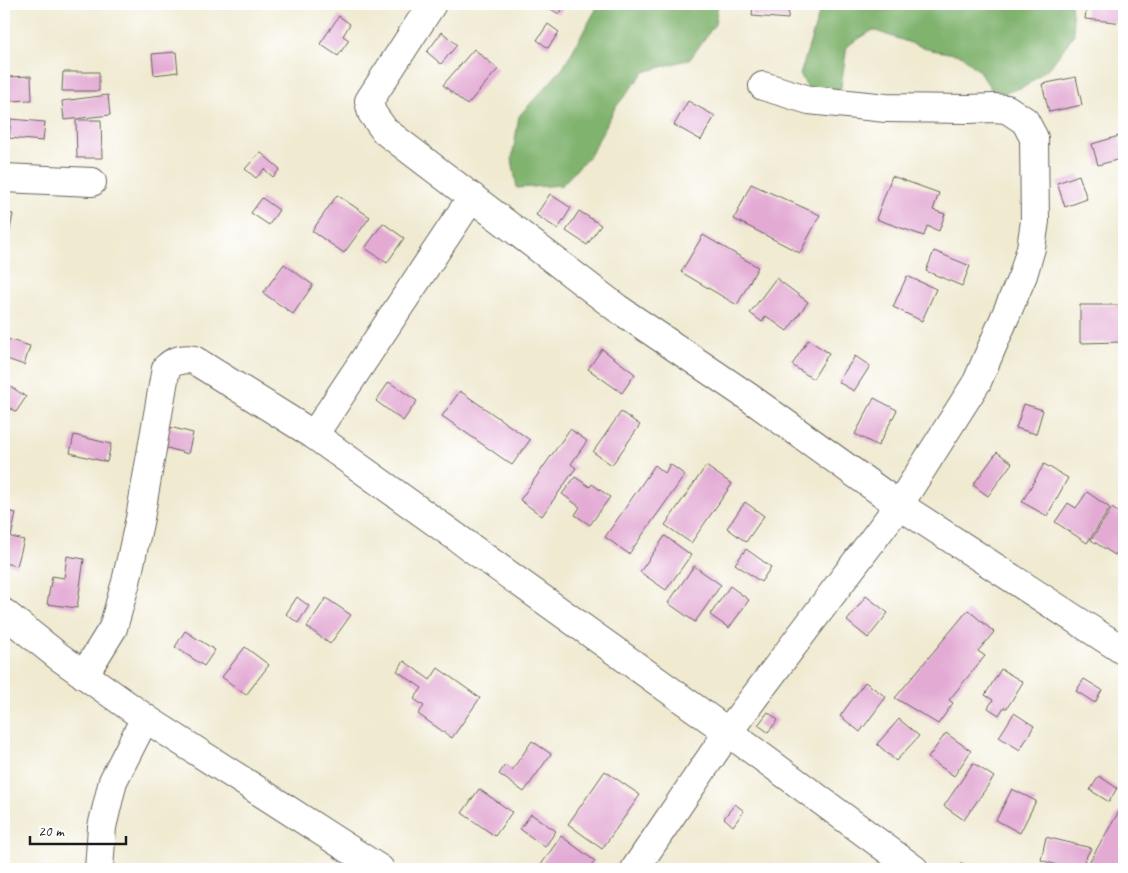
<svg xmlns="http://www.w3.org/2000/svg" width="1128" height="873" viewBox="0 0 1128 873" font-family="Caveat,sans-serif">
<rect width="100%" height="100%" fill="#fff"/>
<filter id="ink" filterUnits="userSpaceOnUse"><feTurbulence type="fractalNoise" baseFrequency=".02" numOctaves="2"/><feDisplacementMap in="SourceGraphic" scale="10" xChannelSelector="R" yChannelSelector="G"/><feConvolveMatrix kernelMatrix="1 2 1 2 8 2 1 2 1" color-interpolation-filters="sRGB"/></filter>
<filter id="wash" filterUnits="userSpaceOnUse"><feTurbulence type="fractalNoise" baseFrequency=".0096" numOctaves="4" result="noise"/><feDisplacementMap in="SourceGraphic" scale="20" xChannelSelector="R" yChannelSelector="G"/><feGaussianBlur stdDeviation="1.12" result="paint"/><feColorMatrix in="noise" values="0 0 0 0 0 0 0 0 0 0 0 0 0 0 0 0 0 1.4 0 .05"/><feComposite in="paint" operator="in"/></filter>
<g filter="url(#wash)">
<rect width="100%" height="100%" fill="#f0ead1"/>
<g fill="#80b36e" stroke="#4e6845">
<path d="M599 4H718L715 24 690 59 644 72 615 108 591 154 562 185 517 188 512 159 519 116 563 68Z"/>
<path d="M822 4H1071L1074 34 1051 66 1026 86 996 96 979 71 961 55 931 50 873 30 847 46 840 93 811 92 800 75Z"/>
</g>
<g id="blocks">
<g fill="#e3aad4">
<path d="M542 4H566L559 14Z"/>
<path d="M753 4H789L788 19 752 16Z"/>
<path d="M1087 4H1124V23L1085 19Z"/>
<path d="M339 16 350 24 343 36 349 40 338 56 320 44Z"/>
<path d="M548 24 559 32 548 48 537 40Z"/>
<path d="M442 32 457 45 441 64 427 52Z"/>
<path d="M474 49 498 69 467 105 443 85Z"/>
<path d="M176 52 178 72 154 75 152 54Z"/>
<path d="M63 72H99V91H62Z"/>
<path d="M31 76 32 100 9 101 8 77Z"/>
<path d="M1076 77 1082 105 1049 112 1042 84Z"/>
<path d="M108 95 110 115 64 120 62 101Z"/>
<path d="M688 101 715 116 701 140 674 125Z"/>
<path d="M11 119 45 122 43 141 9 138Z"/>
<path d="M76 120H101L102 158H77Z"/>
<path d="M1119 136 1124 158 1098 165 1092 144Z"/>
<path d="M260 152 280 169 273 177 264 169 256 178 245 169Z"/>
<path d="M1079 175 1087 199 1065 207 1057 183Z"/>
<path d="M892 176 939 193 933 210 945 214 939 231 927 226 924 236 876 219Z"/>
<path d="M751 184 820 215 800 253 734 219Z"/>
<path d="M550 194 571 208 558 229 536 215Z"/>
<path d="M337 195 370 217 344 253 312 231Z"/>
<path d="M262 198 279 210 269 225 251 213Z"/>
<path d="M579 211 601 225 587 245 566 231Z"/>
<path d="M4 212 13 214 8 240H4Z"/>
<path d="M383 223 404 238 387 263 365 248Z"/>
<path d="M703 235 758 267 737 305 681 272Z"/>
<path d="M934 251 970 266 962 286 926 271Z"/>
<path d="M284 264 313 285 293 314 263 293Z"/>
<path d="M907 276 936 289 922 321 893 307Z"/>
<path d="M776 278 808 302 787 331 766 316 762 322 750 313Z"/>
<path d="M1080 305H1122V342L1080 343Z"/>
<path d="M4 338 30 346 24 365 4 358Z"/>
<path d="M808 340 829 353 813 379 792 365Z"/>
<path d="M602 349 635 374 622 393 588 369Z"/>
<path d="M855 356 870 366 854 391 838 382Z"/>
<path d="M4 382 26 397 16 412 4 404Z"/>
<path d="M389 382 417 401 403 421 376 401Z"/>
<path d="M460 391 530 440 512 465 442 416Z"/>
<path d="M874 398 897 410 878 446 855 434Z"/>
<path d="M1024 404 1043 410 1036 434 1016 428Z"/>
<path d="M621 412 640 425 612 465 593 452Z"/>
<path d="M166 426 193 433 188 454 161 446Z"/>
<path d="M570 429 587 441 571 464 576 468 542 516 520 500Z"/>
<path d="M74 435 111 444 107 462 70 453Z"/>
<path d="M997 452 1012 463 988 496 973 485Z"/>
<path d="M670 464 685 475 629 554 605 537 655 465 665 473Z"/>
<path d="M1044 464 1068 478 1047 516 1022 502Z"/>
<path d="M706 466 732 484 691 543 665 525Z"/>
<path d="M575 477 590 487 592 484 610 497 590 525 575 515 580 507 562 494Z"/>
<path d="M1087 492 1110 508 1087 543 1055 522 1068 503 1076 508Z"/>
<path d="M745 502 764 516 746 542 727 528Z"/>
<path d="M1112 508 1124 516V541L1115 555 1091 540Z"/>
<path d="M4 510 16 513 11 537 24 540 17 566 4 563Z"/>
<path d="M665 536 691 555 666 590 640 572Z"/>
<path d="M746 549 771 567 761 582 735 564Z"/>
<path d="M67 556 84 559 77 608 47 604 52 576 64 578Z"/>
<path d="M694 566 721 585 695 622 668 603Z"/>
<path d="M730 586 749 600 729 628 710 615Z"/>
<path d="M866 596 888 613 868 638 847 621Z"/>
<path d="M297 597 309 606 298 623 286 614Z"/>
<path d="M326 598 351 615 330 644 307 627Z"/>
<path d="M968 610 994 632 978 651 985 656 949 700 953 703 938 724 895 698Z"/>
<path d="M185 631 215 650 204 666 175 647Z"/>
<path d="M245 647 269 665 246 695 222 677Z"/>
<path d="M404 661 430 680 438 668 480 698 452 738 418 714 424 706 414 699 422 688 397 671Z"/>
<path d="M1001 669 1023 682 1007 708 1004 707 999 715 988 708 993 700 985 695Z"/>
<path d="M1084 679 1102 690 1095 703 1076 691Z"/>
<path d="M865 682 886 697 860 732 840 716Z"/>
<path d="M768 712 778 720 768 732 758 725Z"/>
<path d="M1014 713 1034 726 1020 750 999 737Z"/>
<path d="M899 719 919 736 896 761 877 744Z"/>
<path d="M946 733 971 751 954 776 928 758Z"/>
<path d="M532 741 551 754 524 792 499 774 505 765 512 770Z"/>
<path d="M973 763 994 777 964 820 944 806Z"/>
<path d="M605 771 640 795 602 849 568 824Z"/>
<path d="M1099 776 1117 788 1109 802 1090 790Z"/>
<path d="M479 789 512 812 495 836 462 813Z"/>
<path d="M1012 789 1036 801 1020 833 996 820Z"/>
<path d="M1124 803V869H1085Z"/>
<path d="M735 804 744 811 733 826 724 818Z"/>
<path d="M531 814 556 831 545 847 520 829Z"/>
<path d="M561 836 595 861 589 869H538Z"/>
<path d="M1046 837 1091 848 1080 869H1069L1041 860Z"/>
<path d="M962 863 967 869H955Z"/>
</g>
</g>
</g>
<g filter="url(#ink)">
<use href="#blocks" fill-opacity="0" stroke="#66645b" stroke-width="1"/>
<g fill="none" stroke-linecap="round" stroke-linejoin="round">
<defs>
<g id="minor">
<path d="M432 4 369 101 372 113 385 131 617 308 750 398 899 505 1124 651"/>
<path d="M4 178 92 182"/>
<path d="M314 435 472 197"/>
<path d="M4 613 58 656 145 718 380 869"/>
<path d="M84 675 113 628 126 582 140 518 166 368C174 360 183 358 194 360L314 435 728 732 914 869"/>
<path d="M99 869 102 827 113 781 145 718"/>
<path d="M635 869 728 732 899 505 977 382 1023 275 1031 248 1035 221 1034 138 1025 121 1007 109 993 108 969 109 886 108 809 100 763 86"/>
</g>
</defs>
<use href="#minor" stroke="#66645b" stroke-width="30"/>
<use href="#minor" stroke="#fff" stroke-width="28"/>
</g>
</g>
<rect width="1128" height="873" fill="none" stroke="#fff" stroke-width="20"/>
<path d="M30 836v8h96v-8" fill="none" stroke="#1c1c1c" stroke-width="2.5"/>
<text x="38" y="836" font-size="15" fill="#1c1c1c" stroke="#ffffff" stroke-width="4" paint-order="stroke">20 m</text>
</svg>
